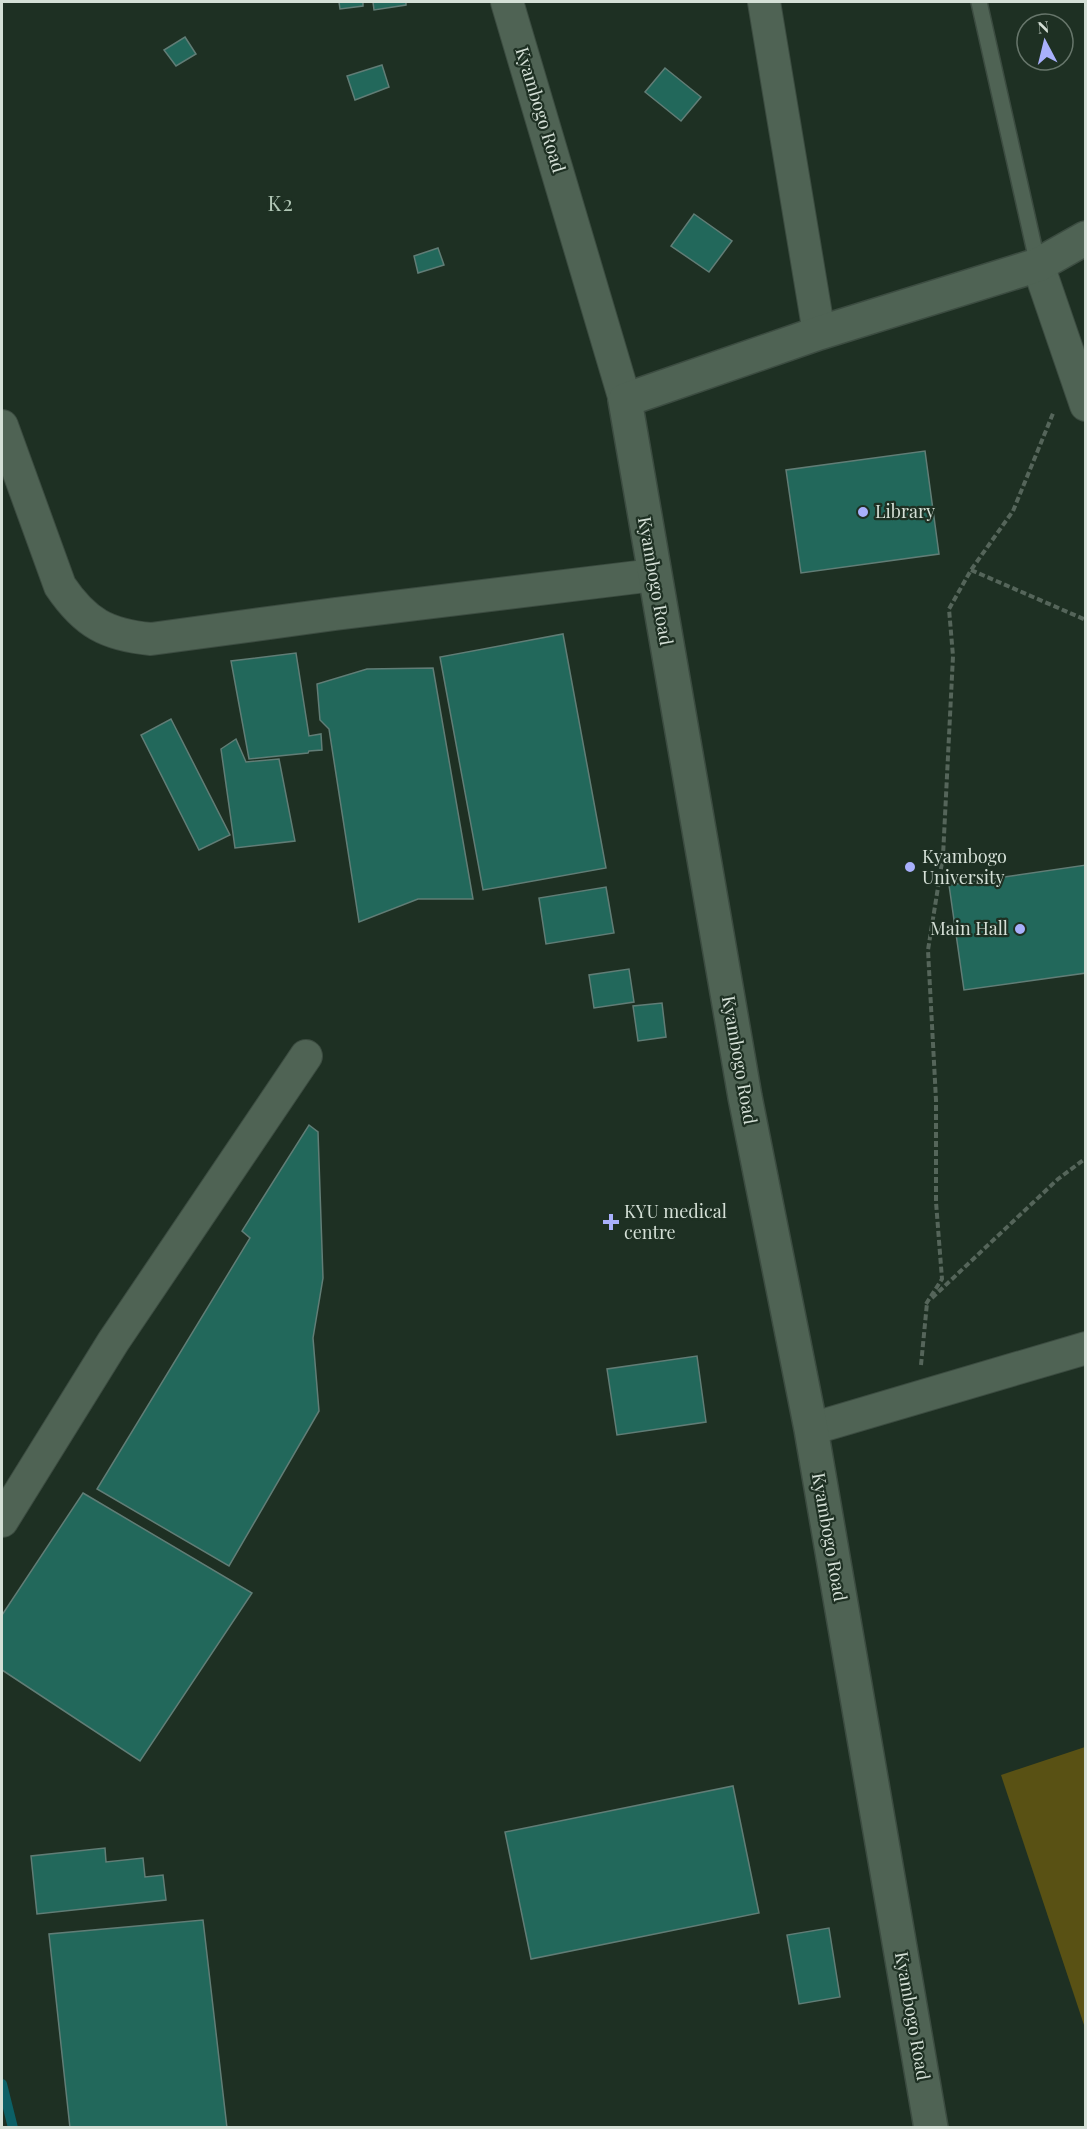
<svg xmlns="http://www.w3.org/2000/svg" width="1087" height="2129" viewBox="0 0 1087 2129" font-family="'Playfair Display',serif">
<rect width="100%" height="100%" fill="#1e3023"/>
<path fill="#595114" d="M1085 1747H1086L1085 2028 1001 1775Z"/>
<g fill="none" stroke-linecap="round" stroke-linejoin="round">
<path stroke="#0c6066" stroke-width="10" d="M2 2084 13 2128"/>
</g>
<g fill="#22685b" stroke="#617d76" stroke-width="1.5">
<path d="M339 2H363V6L340 9Z"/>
<path d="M373 2H406V5L374 10Z"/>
<path d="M185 37 196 54 176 66 164 50Z"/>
<path d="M382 65 389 87 355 100 347 76Z"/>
<path d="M665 68 701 97 681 121 645 92Z"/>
<path d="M694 214 732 241 709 272 671 246Z"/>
<path d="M438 248 444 265 418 273 414 256Z"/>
<path d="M925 451 939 554 801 573 786 470Z"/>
<path d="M563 634 606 868 483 890 440 657Z"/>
<path d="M296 653 309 736 321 734 322 750 309 751 308 753 249 759 231 661Z"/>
<path d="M433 668 473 899H418L359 922 329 729 320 720 317 684 367 669Z"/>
<path d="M171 719 230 835 199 850 141 735Z"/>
<path d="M236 739 246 762 279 759 295 841 235 848 221 749Z"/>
<path d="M1086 865V973L964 990 949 885Z"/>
<path d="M606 887 614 933 546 944 539 898Z"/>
<path d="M629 969 634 1002 594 1008 589 975Z"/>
<path d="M662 1003 666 1037 638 1041 633 1006Z"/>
<path d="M309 1125 318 1132 323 1278 313 1338 319 1411 229 1566 97 1489 250 1238 242 1231Z"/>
<path d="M697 1356 706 1422 617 1435 607 1369Z"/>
<path d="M83 1493 252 1593 140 1761 2 1670V1615Z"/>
<path d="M733 1786 759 1913 531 1959 505 1832Z"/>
<path d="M105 1848 106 1862 143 1858 145 1877 163 1875 166 1900 37 1914 31 1856Z"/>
<path d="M203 1920 227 2128H70L49 1934Z"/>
<path d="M829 1928 840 1997 799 2004 787 1935Z"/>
</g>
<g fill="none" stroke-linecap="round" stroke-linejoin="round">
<defs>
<path id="service" d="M979 2 1038 265"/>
<g id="minor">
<path d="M507 2 625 400"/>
<path d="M764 2 819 333"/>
<path d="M1038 265 1086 405"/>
<path d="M2 426 60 586C85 623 107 635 151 639L335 614 654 575"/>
<path d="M811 1429 1086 1348"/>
<path d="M2 1521 113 1342 306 1056"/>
</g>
<path id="tertiary" d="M931 2128 811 1429 745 1097 625 400 819 333 1038 265 1086 238"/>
</defs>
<use href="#service" stroke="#3c4c41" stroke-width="18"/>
<use href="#minor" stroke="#3c4c41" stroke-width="34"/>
<use href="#tertiary" stroke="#3c4c41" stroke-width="36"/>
<g stroke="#55655a" stroke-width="4" stroke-dasharray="6 3" stroke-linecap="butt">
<path d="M971 570 1086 620"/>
<path d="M932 1298 1058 1179 1086 1158"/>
<path d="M926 1304 942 1279 936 1202V1100L928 950 943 856 953 656 949 609 971 570 1013 511 1054 411"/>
<path d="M921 1365 927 1303"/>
</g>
<use href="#service" stroke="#4f6354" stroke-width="15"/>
<use href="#minor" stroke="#4f6354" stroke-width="32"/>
<use href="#tertiary" stroke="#4f6354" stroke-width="33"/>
</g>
<g fill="#a9b0fc" stroke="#1e3023" stroke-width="2">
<circle cx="863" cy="512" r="6"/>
<circle cx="910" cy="867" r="6"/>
<circle cx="1020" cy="929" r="6"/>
<path d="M608 1213h6v6h6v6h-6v6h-6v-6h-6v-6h6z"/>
</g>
<g text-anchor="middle" stroke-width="4.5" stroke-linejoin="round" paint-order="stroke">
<g font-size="18" fill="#d4dfd6" stroke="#1e3023">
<text transform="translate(540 110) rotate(73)" y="6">Kyambogo Road</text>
<text transform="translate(655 581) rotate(80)" y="6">Kyambogo Road</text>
<text transform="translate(739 1060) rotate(80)" y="6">Kyambogo Road</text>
<text transform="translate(829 1537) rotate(80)" y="6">Kyambogo Road</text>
<text transform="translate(912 2016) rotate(80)" y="6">Kyambogo Road</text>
</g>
<g font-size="18" fill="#d4dfd6" stroke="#1e3023" text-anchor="start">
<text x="875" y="518">Library</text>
<text x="922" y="863">Kyambogo<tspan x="922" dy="21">University</tspan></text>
<text x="1008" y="935" text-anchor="end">Main Hall</text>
<text x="624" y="1218">KYU medical<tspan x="624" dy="21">centre</tspan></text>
</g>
<g font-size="21" letter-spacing="1.5" fill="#b1c7b6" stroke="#1e3023">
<text x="281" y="211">K2</text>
</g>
</g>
<rect width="1087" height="2129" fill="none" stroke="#d4dfd6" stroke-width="6"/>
<g transform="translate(1045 42) rotate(353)"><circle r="28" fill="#1e3023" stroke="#67766b" stroke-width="1.5"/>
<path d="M0-4.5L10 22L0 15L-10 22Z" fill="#a9b0fc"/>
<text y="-9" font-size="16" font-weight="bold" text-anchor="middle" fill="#d4dfd6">N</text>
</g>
</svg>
